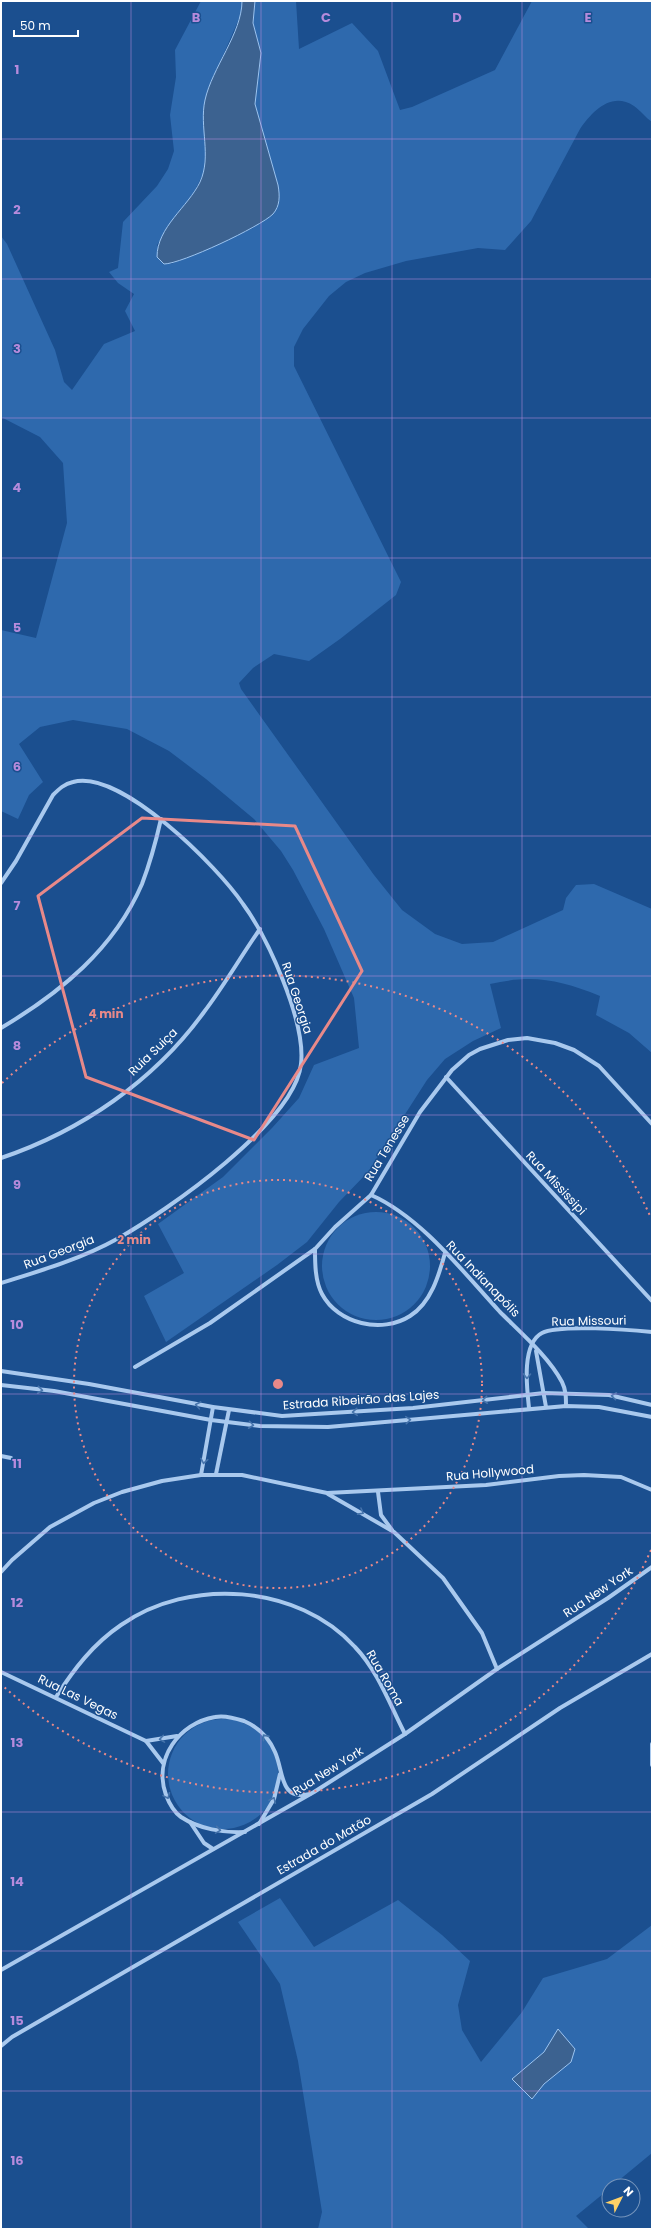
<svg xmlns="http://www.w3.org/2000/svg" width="653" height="2230" viewBox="0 0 653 2230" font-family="Poppins,sans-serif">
<rect width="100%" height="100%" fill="#1b4f8f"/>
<g fill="#2e69ad">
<path d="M201 1H242V12L207 92 204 113 206 140 204 172 194 192 157 245 171 264 253 228 273 214 278 206V185L255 104 261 53 253 23 255 1H296L299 49 352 23 378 51 400 110 412 107 495 70 532 1H652V122C646 118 640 110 634 106 611 91 592 112 580 129L531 221 505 250 478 248 406 261 365 273 346 282 329 296 303 329 294 347V366L401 582 396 595 340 639 309 661 274 654 253 668 239 683 241 689 374 875 402 910 435 934 462 944 493 942 563 910 566 898 576 885 594 884 652 909V1053L629 1033 596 1015 600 996C559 980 534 974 490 984L501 1028 473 1041 445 1059 427 1080 368 1172 339 1202 307 1242 277 1265 166 1342 144 1296 184 1273 158 1224 223 1177 272 1128 299 1098 314 1065 359 1048 354 998 324 929 293 870 281 851 254 819 206 779 169 751 127 729 73 720 40 727 19 744 43 782 29 795 18 819 1 811V630L36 638 67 523 63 463 40 437 1 417V236L7 244 55 350 64 382 72 390 104 344 135 331 125 311 134 294 118 283 109 272 118 268 123 222 157 186 168 169 174 151 170 115 176 77 175 50Z"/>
<circle cx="376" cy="1266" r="54"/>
<circle cx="223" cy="1774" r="55"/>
<path d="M280 1898 314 1947 398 1900 442 1935 470 1961 458 2005 462 2030 481 2062 522 2012 543 1978 607 1959 652 1925V2153L612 2186H609V2189L576 2216 589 2229H318L322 2212 298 2061 280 1984 238 1922Z"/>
</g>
<g fill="#3c6290" stroke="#9cc4f0">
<path d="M242 1H255L253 23 261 53 255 104 278 185C280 196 280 206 273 214 260 227 181 264 164 264L157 257C157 227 188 207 200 182 212 156 199 127 205 100 212 68 242 33 242 1Z"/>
<path d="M558 2029 575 2049 571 2062 544 2084 532 2099 512 2079 544 2052Z"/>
</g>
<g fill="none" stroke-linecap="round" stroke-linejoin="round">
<g stroke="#a9c9ee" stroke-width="4">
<path d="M1 883 16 861 53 795C59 789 64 784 73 782 121 769 218 867 243 904 268 938 306 1022 301 1064 295 1122 167 1211 117 1239 81 1259 40 1271 1 1283"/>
<path d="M1 1028C60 993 114 949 142 884 150 863 156 841 161 819"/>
<path d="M446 1077 652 1301"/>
<path d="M1 1158C81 1131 154 1081 204 1012 224 986 241 956 260 929"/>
<path d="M371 1195C421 1217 463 1272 500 1312 520 1332 549 1357 562 1382 566 1390 566 1397 566 1406"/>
<path d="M315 1249C315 1263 315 1281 322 1294 338 1324 382 1334 410 1316 431 1303 439 1275 445 1253"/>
<path d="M536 1351 546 1407"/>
<path d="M135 1367 210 1323 315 1249 335 1227 371 1195 420 1112 452 1070 469 1055 480 1049 508 1040 527 1038 555 1043 574 1050 599 1066 652 1124"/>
<path d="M1 1371 89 1384 213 1407 282 1416 413 1408 544 1393 609 1395 652 1405"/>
<path d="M1 1385 54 1391 211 1420 260 1426 328 1427 566 1406 599 1407 652 1417"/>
<path d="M529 1408C527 1389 521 1344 542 1333 559 1324 631 1330 652 1332"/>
<path d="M1 1456 11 1458"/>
<path d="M216 1474 229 1410"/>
<path d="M201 1475 213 1407"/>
<path d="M378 1492 381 1515 392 1530"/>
<path d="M328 1494 394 1532 443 1578 482 1633 497 1669"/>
<path d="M1 1572 12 1560 50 1527 94 1503 122 1492 162 1481 201 1475H242L327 1493 486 1485 559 1476 584 1475 621 1477 652 1490"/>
<path d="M1 1672 146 1741 163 1763"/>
<path d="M56 1697C74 1669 93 1644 121 1625 189 1577 298 1584 355 1647 378 1671 390 1705 405 1734"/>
<path d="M146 1741 177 1736"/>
<path d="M652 1744V1765"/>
<path d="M190 1822 204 1843 213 1849"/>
<path d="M259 1824 274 1799 280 1774"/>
<path d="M245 1832C224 1833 199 1829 181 1817 174 1812 169 1803 166 1795 153 1759 179 1723 215 1717 224 1715 235 1718 244 1721 258 1727 269 1738 275 1752 284 1772 279 1801 310 1794"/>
<path d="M1 1970 314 1792 405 1734 497 1669 608 1598 652 1567"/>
<path d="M1 2046 12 2037 432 1794 560 1708 652 1654"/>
</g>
</g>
<defs><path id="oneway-chevron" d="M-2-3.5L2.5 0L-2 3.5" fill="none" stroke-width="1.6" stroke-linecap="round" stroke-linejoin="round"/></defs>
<g stroke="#4674ac">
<use href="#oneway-chevron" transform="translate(527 1376) rotate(91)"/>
<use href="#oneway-chevron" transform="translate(40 1390) rotate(6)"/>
<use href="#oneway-chevron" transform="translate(614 1396) rotate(-172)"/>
<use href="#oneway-chevron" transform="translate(485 1400) rotate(174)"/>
<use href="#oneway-chevron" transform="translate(198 1405) rotate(-169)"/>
<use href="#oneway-chevron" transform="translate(355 1412) rotate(176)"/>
<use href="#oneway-chevron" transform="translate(408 1420) rotate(-5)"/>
<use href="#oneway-chevron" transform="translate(251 1425) rotate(7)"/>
<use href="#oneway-chevron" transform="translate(204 1461) rotate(101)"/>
<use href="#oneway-chevron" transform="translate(361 1512) rotate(29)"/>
<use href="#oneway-chevron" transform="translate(265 1737) rotate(-129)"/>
<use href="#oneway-chevron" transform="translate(162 1739) rotate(171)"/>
<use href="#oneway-chevron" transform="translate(167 1796) rotate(66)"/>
<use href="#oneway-chevron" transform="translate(273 1800) rotate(-65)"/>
<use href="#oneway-chevron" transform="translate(218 1830) rotate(9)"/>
</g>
<path fill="none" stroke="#e88989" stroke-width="3" stroke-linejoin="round" d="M142 818 295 826 362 971 254 1140 86 1077 38 896Z"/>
<path fill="none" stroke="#b68bdc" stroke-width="1" stroke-opacity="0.55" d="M131 1V2229M261 1V2229M392 1V2229M522 1V2229M1 139H652M1 279H652M1 418H652M1 558H652M1 697H652M1 836H652M1 976H652M1 1115H652M1 1254H652M1 1394H652M1 1533H652M1 1672H652M1 1812H652M1 1951H652M1 2091H652"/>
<g fill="none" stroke="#e88989" stroke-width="2" stroke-dasharray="2 4">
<circle cx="278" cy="1384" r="204"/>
<path d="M651 1550A408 408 0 0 1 2 1685M2 1083A408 408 0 0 1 651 1218"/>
</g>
<g text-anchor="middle" stroke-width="3" stroke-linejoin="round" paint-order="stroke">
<g font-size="12" fill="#fff" stroke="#1b4f8f">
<text transform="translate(297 998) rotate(72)" y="4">Rua Georgia</text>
<text transform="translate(153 1052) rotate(-44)" y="4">Ruia Suiça</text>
<text transform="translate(387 1148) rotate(-59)" y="4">Rua Tenesse</text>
<text transform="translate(556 1183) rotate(47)" y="4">Rua Mississipi</text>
<text transform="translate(59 1252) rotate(-21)" y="4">Rua Georgia</text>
<text transform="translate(483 1279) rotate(46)" y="4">Rua Indianapólis</text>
<text transform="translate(589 1321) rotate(-1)" y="4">Rua Missouri</text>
<text transform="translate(361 1400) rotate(-4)" y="4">Estrada Ribeirão das Lajes</text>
<text transform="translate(490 1473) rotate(-5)" y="4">Rua Hollywood</text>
<text transform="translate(598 1592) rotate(-34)" y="4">Rua New York</text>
<text transform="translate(385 1678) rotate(60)" y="4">Rua Roma</text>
<text transform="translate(78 1697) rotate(26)" y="4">Rua Las Vegas</text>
<text transform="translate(328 1771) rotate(-32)" y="4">Rua New York</text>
<text transform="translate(324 1845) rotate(-30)" y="4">Estrada do Matão</text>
</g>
</g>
<g font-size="13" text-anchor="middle" font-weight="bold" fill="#b68bdc" stroke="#1b4f8f" stroke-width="3" stroke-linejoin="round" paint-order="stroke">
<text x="196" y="22">B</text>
<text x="326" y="22">C</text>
<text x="457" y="22">D</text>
<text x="588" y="22">E</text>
<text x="17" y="74">1</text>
<text x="17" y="214">2</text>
<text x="17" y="353">3</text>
<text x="17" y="492">4</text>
<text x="17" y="632">5</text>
<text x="17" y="771">6</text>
<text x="17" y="910">7</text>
<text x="17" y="1050">8</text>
<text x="17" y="1189">9</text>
<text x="17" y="1329">10</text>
<text x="17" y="1468">11</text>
<text x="17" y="1607">12</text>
<text x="17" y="1747">13</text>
<text x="17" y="1886">14</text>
<text x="17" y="2025">15</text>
<text x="17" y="2165">16</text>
</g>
<circle cx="278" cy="1384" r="6" fill="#e88989" stroke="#1b4f8f" stroke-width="2"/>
<g font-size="12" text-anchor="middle" font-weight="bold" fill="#e88989" stroke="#1b4f8f" stroke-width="3" stroke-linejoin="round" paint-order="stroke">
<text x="106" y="1018">4 min</text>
<text x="134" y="1244">2 min</text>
</g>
<rect width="653" height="2230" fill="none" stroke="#ffffff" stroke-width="4"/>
<g transform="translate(621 2198) rotate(48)"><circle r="19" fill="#1b4f8f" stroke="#7695bc"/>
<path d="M0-3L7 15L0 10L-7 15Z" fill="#ffd166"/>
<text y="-6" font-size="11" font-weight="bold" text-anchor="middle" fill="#ffffff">N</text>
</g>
<path d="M14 30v6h64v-6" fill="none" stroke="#ffffff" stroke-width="2"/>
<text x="20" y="30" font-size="12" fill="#ffffff" stroke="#1b4f8f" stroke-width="3" paint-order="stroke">50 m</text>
</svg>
